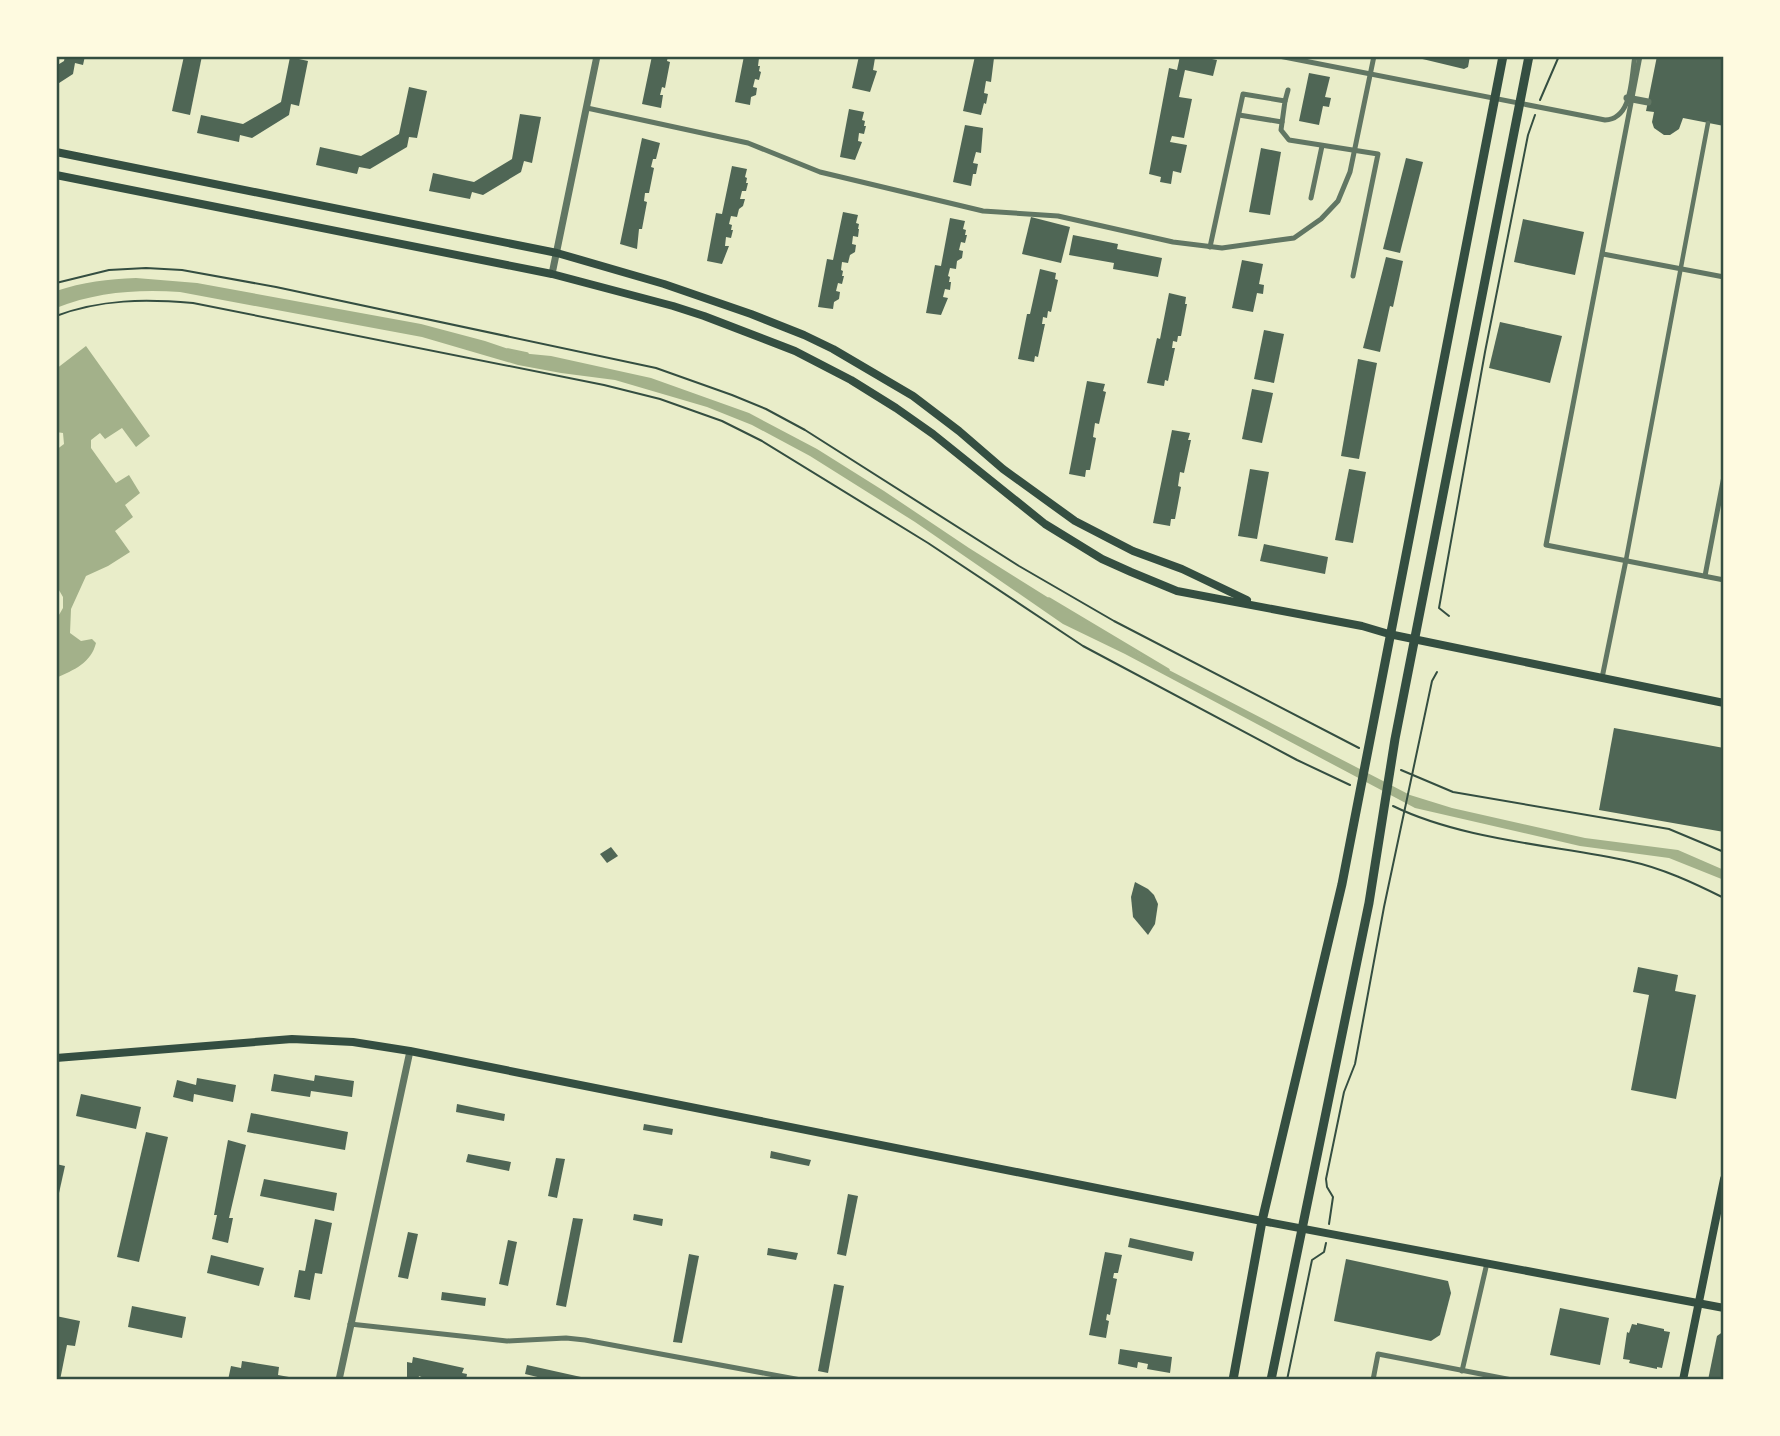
<svg xmlns="http://www.w3.org/2000/svg" width="1780" height="1436" viewBox="0 0 1780 1436" font-family="'Asap Condensed',sans-serif">
<rect width="100%" height="100%" fill="#e9edc9"/>
<g fill="#a3b18a">
<path d="M136 278 197 283 421 324 485 341 520 353 551 356 651 378 749 413 817 449 884 491 969 548 1140 655 1410 795 1452 808 1585 838 1678 850 1724 870V880L1669 858 1580 846 1415 808 1125 654 1063 624 915 522 810 456 752 425 707 407 615 380 561 373 518 365 422 337 180 292C138 289 96 292 56 308V291C83 282 108 279 136 278Z"/>
<path d="M86 346 150 436 136 447 122 428 105 439 100 433 91 440V448L116 483 129 475 140 493 125 505 133 517 115 531 130 552 108 566 86 576 71 609 70 633 81 641 92 639 96 643C91 663 74 670 56 678V620L63 608V597L56 585V450L64 444 63 433 56 432V369Z"/>
</g>
<g fill="none" stroke-linecap="round" stroke-linejoin="round">
<g stroke="#a3b18a" stroke-width="3.5">
<path d="M508 350 527 354"/>
<path d="M1049 599 1168 670"/>
</g>
</g>
<g fill="#4f6655">
<path d="M65 56H85L83 65 75 63 73 74 56 85V66L64 61Z"/>
<path d="M184 56H202L190 115 172 111Z"/>
<path d="M652 56H668L667 61 670 62 665 88 662 87 660 95H663L661 108 642 104Z"/>
<path d="M744 56H766L765 59 759 58 758 66H760L759 71 761 72 759 80 755 79 753 87 757 88 756 95 751 97 750 105 735 102Z"/>
<path d="M859 56H880V59L875 58 873 70 877 71 870 92 852 88Z"/>
<path d="M975 56 994 58 991 82 986 81 984 93 988 94 986 104 984 103 981 115 963 111Z"/>
<path d="M1180 56H1197L1217 60 1213 76 1185 70 1179 97 1192 99 1184 138 1172 136 1170 142 1187 145 1181 173 1173 171 1171 184 1160 182 1161 177 1149 174 1169 68 1177 70Z"/>
<path d="M1410 56H1470L1468 67 1464 69Z"/>
<path d="M1657 56H1724V126L1683 118 1679 129 1670 135H1664L1654 128 1652 122 1654 112 1646 111Z"/>
<path d="M290 57 308 61 299 106 291 104 289 115 252 138 240 135 239 142 197 133 201 115 243 124 281 102Z"/>
<path d="M1309 73 1330 77 1325 97 1331 98 1329 107 1323 106 1319 125 1299 121Z"/>
<path d="M409 87 427 91 417 138 409 137 407 147 370 169 359 167 357 174 316 165 320 147 361 156 399 134Z"/>
<path d="M849 109 864 112 862 120 865 121 864 126H866L864 134 859 133 858 141 862 142 855 160 840 157Z"/>
<path d="M520 114 541 117 532 163 524 161 521 172 483 195 472 192 470 199 429 191 433 173 474 182 512 159Z"/>
<path d="M965 125 983 128 981 153 976 152 973 163 978 164 976 174H973L971 186 953 182Z"/>
<path d="M642 138 660 143 656 159H653L651 167 654 168 649 193H645L644 201 647 202 642 229H639L637 249 620 244Z"/>
<path d="M1261 148 1281 152 1270 215 1249 212Z"/>
<path d="M1406 158 1423 162 1400 253 1383 249Z"/>
<path d="M732 166 747 169 745 177 747 178 746 183H748L746 191H742L740 199H745L743 206 739 209 737 217 731 216 729 224 732 225 731 230H733L731 238 726 237 725 246H729L722 264 707 261 716 213 722 214Z"/>
<path d="M843 212 858 215 856 223 859 224 858 229H859L858 237 853 236 852 244 856 245 855 252 850 255 848 263 842 262 841 270 843 271 842 276H844L842 284 838 283 836 291 840 292 839 299 834 302 833 309 818 307 827 259 833 260Z"/>
<path d="M1031 217 1070 227 1061 263 1022 254Z"/>
<path d="M950 218 965 221 963 229 966 230 965 235H967L965 243 961 242 959 250 963 251 962 258 957 261 956 269 950 268 948 276 950 277 949 282H951L950 290 945 289 943 297 948 298 941 315 926 313 935 265 941 266Z"/>
<path d="M1523 219 1584 232 1575 275 1514 262Z"/>
<path d="M1073 235 1118 244 1117 249 1162 258 1158 277 1113 269 1114 263 1069 255Z"/>
<path d="M1386 257 1403 261 1393 307 1390 306 1380 352 1363 348Z"/>
<path d="M1242 260 1263 264 1259 284 1264 285 1263 294 1257 293 1253 312 1232 308Z"/>
<path d="M1040 269 1056 273 1055 279 1058 280 1051 312 1048 311 1047 318 1043 317 1042 324H1045L1038 357 1035 356 1034 362 1018 359 1027 314H1030Z"/>
<path d="M1169 293 1186 297 1185 304H1187L1181 336H1178L1177 342 1173 341 1172 348H1175L1168 381 1165 380 1164 386 1147 383 1157 338 1160 339Z"/>
<path d="M1500 322 1562 336 1550 383 1489 368Z"/>
<path d="M1264 330 1284 334 1274 383 1254 379Z"/>
<path d="M1358 359 1377 363 1359 459 1341 456Z"/>
<path d="M1087 381 1105 384 1103 391 1106 392 1099 424 1095 423 1093 437 1096 438 1090 470H1086L1085 477 1069 474Z"/>
<path d="M1252 389 1273 393 1262 443 1242 439Z"/>
<path d="M1172 430 1190 433 1188 440H1191L1184 473 1180 472 1178 486 1181 487 1175 519H1171L1170 526 1153 523Z"/>
<path d="M1250 469 1269 472 1257 539 1238 536Z"/>
<path d="M1349 469 1366 472 1353 543 1335 540Z"/>
<path d="M1264 544 1328 557 1325 574 1260 561Z"/>
<path d="M1614 728 1724 748V832L1599 810Z"/>
<path d="M611 847 618 856 607 863 600 854Z"/>
<path d="M1135 882 1148 889 1154 895 1158 904 1155 924 1148 935 1133 917 1131 897Z"/>
<path d="M1638 967 1678 975 1675 991 1696 995 1676 1099 1631 1090 1649 995 1633 992Z"/>
<path d="M274 1074 314 1081 315 1075 354 1081 352 1097 311 1091 310 1097 271 1091Z"/>
<path d="M197 1078 236 1085 233 1102 194 1094 193 1102 173 1097 177 1080 196 1085Z"/>
<path d="M81 1094 141 1107 136 1129 76 1116Z"/>
<path d="M457 1104 505 1114 504 1121 456 1112Z"/>
<path d="M251 1113 348 1132 345 1150 247 1132Z"/>
<path d="M644 1124 673 1129 672 1135 643 1130Z"/>
<path d="M146 1132 168 1137 139 1262 117 1257Z"/>
<path d="M228 1140 246 1145 229 1218H233L228 1243 212 1239 217 1215H214Z"/>
<path d="M771 1151 811 1160 809 1166 770 1158Z"/>
<path d="M468 1154 511 1162 509 1171 466 1162Z"/>
<path d="M556 1158 565 1159 557 1198 548 1196Z"/>
<path d="M56 1164 65 1166 57 1202 56 1201Z"/>
<path d="M264 1179 337 1193 334 1211 260 1196Z"/>
<path d="M848 1194 858 1196 846 1256 837 1254Z"/>
<path d="M634 1214 663 1219 662 1226 633 1220Z"/>
<path d="M573 1218 583 1219 566 1307 556 1305Z"/>
<path d="M315 1219 332 1223 322 1274 315 1273 310 1300 294 1297 299 1270 305 1271Z"/>
<path d="M408 1232 418 1234 408 1279 398 1277Z"/>
<path d="M1130 1238 1194 1252 1192 1261 1128 1247Z"/>
<path d="M508 1240 517 1242 508 1286 499 1284Z"/>
<path d="M768 1248 798 1253 796 1260 767 1255Z"/>
<path d="M1105 1252 1122 1255 1118 1273H1114L1113 1278 1117 1279 1110 1315 1107 1314 1106 1320 1109 1321 1106 1338 1089 1335Z"/>
<path d="M689 1254 699 1256 682 1343 673 1342Z"/>
<path d="M211 1255 264 1268 259 1286 207 1273Z"/>
<path d="M1346 1259 1448 1281 1451 1293 1440 1335 1431 1341 1334 1321Z"/>
<path d="M834 1284 844 1286 828 1373 818 1371Z"/>
<path d="M442 1292 486 1298 485 1306 441 1300Z"/>
<path d="M132 1306 186 1317 182 1338 128 1327Z"/>
<path d="M1560 1308 1609 1318 1600 1365 1550 1355Z"/>
<path d="M56 1316 80 1321 75 1346 67 1345 60 1380H56Z"/>
<path d="M1637 1323 1664 1329V1331L1670 1332 1662 1368 1657 1367V1369L1629 1363 1630 1360 1623 1359 1627 1332 1629 1333 1632 1324 1637 1325Z"/>
<path d="M1724 1331V1380H1708L1717 1336Z"/>
<path d="M1120 1349 1172 1357 1170 1373 1147 1369 1148 1364 1138 1362 1137 1368 1118 1364Z"/>
<path d="M413 1357 464 1368 462 1373 467 1374 466 1380H429L419 1376 418 1380 407 1378V1362L412 1363Z"/>
<path d="M242 1361 279 1367 278 1375 289 1377 288 1380H258L242 1377V1380H228L231 1366 241 1368Z"/>
<path d="M527 1365 590 1379V1380H550L525 1374Z"/>
</g>
<g fill="none" stroke-linecap="round" stroke-linejoin="round">
<g stroke="#344e41" stroke-width="2">
<path d="M1540 100 1559 56"/>
<path d="M56 283 109 270 146 268 182 270 276 287 656 368 732 395 766 409 805 430 1019 566 1114 621 1359 748"/>
<path d="M56 316C101 299 145 299 193 303L604 385 660 399 722 421 762 441 928 543 1083 646 1297 760 1350 785"/>
<path d="M1449 616 1439 608 1485 352 1528 135 1535 115"/>
<path d="M1401 770 1453 792 1669 829 1724 852"/>
<path d="M1393 806C1463 840 1553 845 1629 861 1662 868 1694 883 1724 898"/>
<path d="M1329 1224 1333 1197 1327 1187 1326 1179 1344 1092 1355 1064 1384 907 1432 681 1437 672"/>
<path d="M1287 1380 1312 1260 1324 1252 1326 1243"/>
</g>
<path stroke="#617663" stroke-width="4.5" d="M1626 560 1708 123"/>
<g stroke="#617663" stroke-width="5">
<path d="M1279 56 1605 120C1633 119 1631 77 1635 56"/>
<path d="M1640 56 1546 545 1724 580"/>
<path d="M1285 101 1288 90"/>
<path d="M587 108 748 143 820 172 983 211 1058 216 1173 242 1222 248 1294 238 1321 219 1338 201 1350 172 1374 56"/>
<path d="M1239 115 1282 122"/>
<path d="M1311 198 1322 146"/>
<path d="M1210 247 1243 94 1285 101 1281 130 1289 140 1378 154 1353 276"/>
<path d="M1603 254 1724 277"/>
<path d="M1705 576 1724 476"/>
<path d="M1602 678 1626 560"/>
<path d="M350 1324 507 1341 566 1338 585 1340 801 1380"/>
<path d="M1462 1371 1487 1263"/>
<path d="M1373 1380 1378 1354 1512 1380"/>
</g>
<g stroke="#617663" stroke-width="7">
<path d="M1627 98 1648 102"/>
<path d="M552 274 597 56"/>
<path d="M339 1380 410 1051"/>
</g>
<g stroke="#344e41" stroke-width="8">
<path d="M56 152 557 253 664 284 751 314 804 335 833 349 913 396 959 431 1003 469 1075 521 1133 551 1182 569 1247 600"/>
<path d="M56 175 552 274 673 306 704 316 795 351 851 380 896 408 933 434 1045 524 1102 559 1131 572 1177 591 1362 626 1389 634 1724 703"/>
<path d="M56 1058 292 1039 353 1042 410 1051 1262 1221 1724 1308"/>
<path d="M1683 1380 1724 1179"/>
</g>
<g stroke="#344e41" stroke-width="9">
<path d="M1233 1380 1262 1221 1342 884 1503 56"/>
<path d="M1271 1380 1369 903 1395 739 1529 56"/>
</g>
</g>
<rect width="1780" height="1436" fill="none" stroke="#fefae0" stroke-width="116"/>
<rect x="58" y="58" width="1664" height="1320" fill="none" stroke="#344e41" stroke-width="2.5"/>
</svg>
